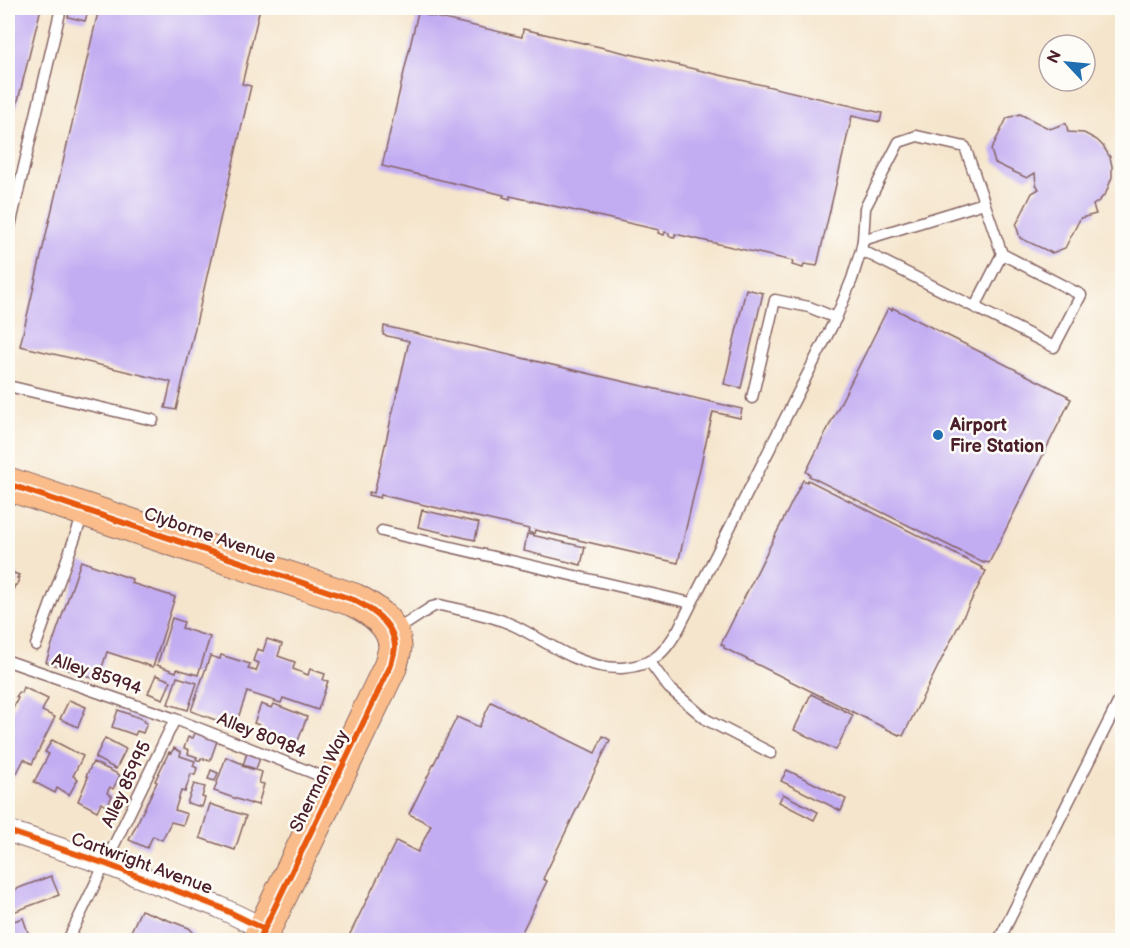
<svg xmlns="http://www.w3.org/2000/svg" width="1130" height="948" viewBox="0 0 1130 948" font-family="'Balsamiq Sans',sans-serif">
<rect width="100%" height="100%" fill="#fdfcf7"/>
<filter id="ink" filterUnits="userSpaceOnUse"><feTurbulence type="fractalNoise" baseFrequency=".0167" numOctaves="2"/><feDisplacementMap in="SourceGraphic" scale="12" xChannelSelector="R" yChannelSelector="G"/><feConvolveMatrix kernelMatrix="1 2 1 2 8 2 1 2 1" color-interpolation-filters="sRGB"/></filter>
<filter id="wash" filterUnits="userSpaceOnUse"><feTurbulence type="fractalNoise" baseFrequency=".008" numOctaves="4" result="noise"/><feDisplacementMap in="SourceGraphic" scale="24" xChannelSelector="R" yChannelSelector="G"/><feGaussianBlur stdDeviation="1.35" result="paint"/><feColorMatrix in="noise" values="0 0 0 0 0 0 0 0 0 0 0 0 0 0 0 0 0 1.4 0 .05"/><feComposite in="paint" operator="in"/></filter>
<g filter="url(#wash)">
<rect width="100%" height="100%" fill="#f5e5cc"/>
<g id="blocks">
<g fill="#c2acf2">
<path d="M8 8H41L8 141Z"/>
<path d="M70 8H89L85 21 68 17Z"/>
<path d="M99 8H260L242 84 251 86 176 410 165 408 171 382 20 346Z"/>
<path d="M419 8H428L426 15 522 37 523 29 882 113 880 122 852 116 817 266 804 264 803 268 792 265 793 261 675 234V237L669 236V233L665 232 664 235 658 233 659 230 510 196V199L503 197 504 195 382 166Z"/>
<path d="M1020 114 1050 129 1066 123 1068 132 1084 133 1097 140 1103 146 1110 157 1112 166V177L1106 193 1099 201 1093 205 1096 214 1081 218V217L1065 248 1052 253 1020 238 1016 225 1032 193 1039 189 1036 184 1035 173 1027 178 995 163 991 150 1007 118Z"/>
<path d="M746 289 763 293 741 388 724 384Z"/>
<path d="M888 308 892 310 893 308 1068 396 1067 397 1071 399 989 563 985 562 984 563 809 476 810 474 806 472Z"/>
<path d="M384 326 742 409 740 418 713 412 678 563 535 530 534 534 528 532 529 529 381 495 380 498 368 495 369 492 374 493 409 341 383 335Z"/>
<path d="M803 480 807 482 808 480 983 568 982 569 986 571 903 736 900 734 899 735 724 648V646L721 644Z"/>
<path d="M422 510 479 523 475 540 418 527Z"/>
<path d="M527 534 585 547 581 565 524 551Z"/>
<path d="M81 561 132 579 131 583 175 597 153 667 107 652 98 680 46 662Z"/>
<path d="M8 571 19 575 17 578H19L17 585H15L9 602H8Z"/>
<path d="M172 618 184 622 182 628 210 637 198 675 177 669 176 672 157 665Z"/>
<path d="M267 639 282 644 278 656 295 662 293 669 308 675 310 669 325 674 323 680 328 681 318 710 283 698 281 703 247 692 235 727 191 711 210 656 220 659 221 655 250 664 248 669 256 671 259 663 253 661 257 649 263 651Z"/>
<path d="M156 675 171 681 163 699 148 693Z"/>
<path d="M177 677 197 683 188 710 168 704Z"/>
<path d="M23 687 48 699 42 711 55 717 32 764 24 759 15 777 8 773V719L18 698 16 697 19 692 21 693Z"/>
<path d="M811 694 853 715 836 750 794 730Z"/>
<path d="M69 700 86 707 78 727 60 719Z"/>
<path d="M491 702 595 753 603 736 610 740 543 879 547 881 518 940H347L396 841 418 852 431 825 409 814 457 717 479 727Z"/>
<path d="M261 704 272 708 274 704 307 717 296 746 262 733 264 727 254 723Z"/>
<path d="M118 710 145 720 144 722 147 723 143 733 137 731 135 735 112 727Z"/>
<path d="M195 733 217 741 210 761 201 758 200 761 196 759 197 757 188 754 189 750 184 748 188 737 193 738Z"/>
<path d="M105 738 126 749 116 769 95 758Z"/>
<path d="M52 740 83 756 73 776 78 779 69 795 57 788 55 793 34 782 49 754 45 752Z"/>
<path d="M174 748 181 752 180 756 195 761 193 766 197 768 195 775 191 774 185 792 181 791 175 810 187 814 183 825 171 822 162 840 153 836 147 848 129 840 157 782 155 781 169 752 171 753Z"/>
<path d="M247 753 260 758 256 769 243 765Z"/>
<path d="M226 757 243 764 242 766 262 772 259 783 264 784 258 805 251 803V804L214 791Z"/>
<path d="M93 762 120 775 113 789 110 787 107 793 112 796 107 807 101 803 97 811 78 801 88 777 86 776Z"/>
<path d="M211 770 218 773 215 781 208 779Z"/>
<path d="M787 770 846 799 841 811 781 781Z"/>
<path d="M194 784 205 787 202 797 205 798 202 807 187 803Z"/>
<path d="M783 794 818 812 814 820 779 802Z"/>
<path d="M210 804 246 816 235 850 200 838Z"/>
<path d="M51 876 59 895 8 914V892Z"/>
<path d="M141 910 189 928 193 932 197 940H127Z"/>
<path d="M23 918 30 938 26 940H8V923Z"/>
</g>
</g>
</g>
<g filter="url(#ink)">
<use href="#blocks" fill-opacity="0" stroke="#866463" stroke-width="1.5"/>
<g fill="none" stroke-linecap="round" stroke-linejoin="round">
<defs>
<g id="lane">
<path d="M8 235 61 8"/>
<path d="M863 240 984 203"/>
<path d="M975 307 1002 254"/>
<path d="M8 386 153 420"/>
<path d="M752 398 775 300 809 307 836 318"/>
<path d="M382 531 691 603"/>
<path d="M395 631 432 607 440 605C465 611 492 615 515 626 550 643 580 669 622 668 634 667 646 665 656 657 666 650 673 638 679 628L836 318 852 279 861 250 863 240 865 208 899 142 917 136 965 147 1002 254 1081 295 1054 347 861 250"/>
<path d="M36 645 84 512"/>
<path d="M8 661 175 719 331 780"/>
<path d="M649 661 669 688 707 720 771 753"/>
<path d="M68 940 175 719"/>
<path d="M999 940 1122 695"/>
</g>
<path id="street" d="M8 831 106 864 219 907 264 929"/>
<path id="primary" d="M8 484 354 600C372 609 394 624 395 646 395 652 392 659 391 665L259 940"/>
</defs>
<use href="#lane" stroke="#866463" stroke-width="13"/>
<use href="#street" stroke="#866463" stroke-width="23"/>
<use href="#primary" stroke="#866463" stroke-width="35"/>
<use href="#lane" stroke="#fff" stroke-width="10"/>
<use href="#street" stroke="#fff" stroke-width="21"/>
<use href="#primary" stroke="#f9bc8a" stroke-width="33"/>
<defs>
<g id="cycleway">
<path d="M8 484 354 600C372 609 394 624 395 646 395 652 392 659 391 665L259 940"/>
<path d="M8 831 106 864 219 907 264 929"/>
</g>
</defs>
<use href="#cycleway" stroke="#fdfcf7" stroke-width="10"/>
<use href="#cycleway" stroke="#e8590c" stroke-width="6"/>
</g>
</g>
<circle fill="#1f6fb2" stroke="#fdfcf7" stroke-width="2" cx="938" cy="435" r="6"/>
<g text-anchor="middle" stroke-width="5" stroke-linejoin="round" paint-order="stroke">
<g font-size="18" font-weight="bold" fill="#4a1f2b" stroke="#fdfcf7" text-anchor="start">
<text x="950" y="431">Airport<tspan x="950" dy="21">Fire Station</tspan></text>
</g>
<g font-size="18" fill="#4a1f2b" stroke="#fdfcf7">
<text transform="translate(210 535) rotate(19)" y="6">Clyborne Avenue</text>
<text transform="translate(97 674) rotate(19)" y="6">Alley 85994</text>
<text transform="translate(262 735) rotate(22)" y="6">Alley 80984</text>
<text transform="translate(319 781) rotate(-64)" y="6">Sherman Way</text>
<text transform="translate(126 784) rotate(-65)" y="6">Alley 85995</text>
<text transform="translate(142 863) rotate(20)" y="6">Cartwright Avenue</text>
</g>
</g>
<rect width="1130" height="948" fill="none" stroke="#fdfcf7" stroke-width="30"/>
<g transform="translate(1067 63) rotate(296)"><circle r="28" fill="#fdfcf7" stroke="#b5a4a5" stroke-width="1.5"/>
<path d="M0-4.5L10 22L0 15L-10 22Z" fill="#1f6fb2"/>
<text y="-9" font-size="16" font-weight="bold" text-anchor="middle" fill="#4a1f2b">N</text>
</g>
</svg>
